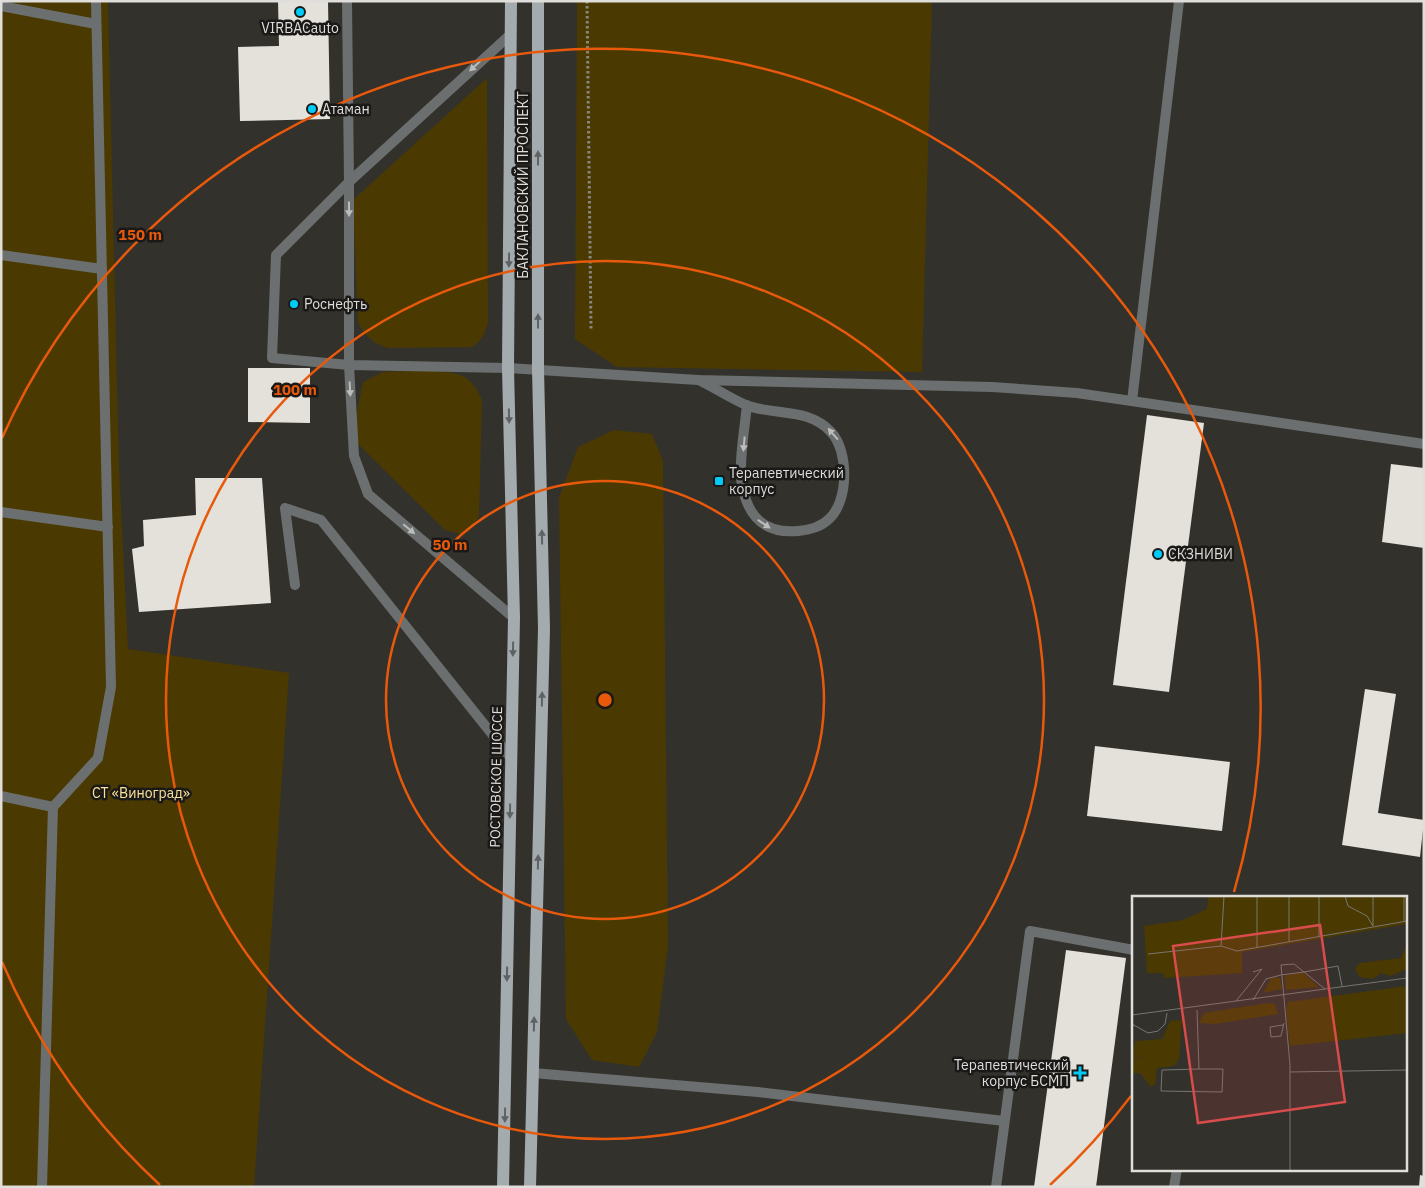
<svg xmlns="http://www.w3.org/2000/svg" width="1425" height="1188" viewBox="0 0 1425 1188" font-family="'IBM Plex Sans',sans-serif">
<rect width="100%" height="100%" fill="#33312b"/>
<g fill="#4a3a01">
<path d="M1 1H108L119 468 128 649 289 673 254 1187H1Z"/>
<path d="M577 1H932L922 372 617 367 575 339Z"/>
<path d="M487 78 488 322C485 333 482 341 472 347L387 348 374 342 364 333 358 322 353 200Z"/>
<path d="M383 372C404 372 448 367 466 378 474 383 478 392 482 400L479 516 472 527 461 534 445 530 356 442 354 425 363 382Z"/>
<path d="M614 430 652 434 663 461 668 946 657 1032 639 1067 592 1060 566 1019 559 498 578 447Z"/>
</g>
<g fill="#e3e1d9">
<path d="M278 1H328L330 119 240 121 238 47 279 46Z"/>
<path d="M248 368H310V423L248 422Z"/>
<path d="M1147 415 1204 423 1169 692 1113 685Z"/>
<path d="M1391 464 1424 468V548L1382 542Z"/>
<path d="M195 478H262L271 603 139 612 132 549 144 546 143 520 196 515Z"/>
<path d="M1365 689 1396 694 1378 813 1424 820 1420 857 1342 845Z"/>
<path d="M1095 746 1230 762 1222 831 1087 816Z"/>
<path d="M1066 950 1126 958 1096 1187H1034Z"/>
<path d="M1420 1175 1424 1176V1187H1419Z"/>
</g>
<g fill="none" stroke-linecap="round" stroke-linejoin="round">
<path stroke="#888681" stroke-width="3" stroke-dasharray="2.5 2.5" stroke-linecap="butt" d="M587 1 591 329"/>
<g stroke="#6b6f70" stroke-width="10">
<path d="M347 1 349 182 276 255 272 358 349 365 508 368"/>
<path d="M1 6 96 24"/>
<path d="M511 34 349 182V365L354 456 368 494 514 618"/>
<path d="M1 255 102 269"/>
<path d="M699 380C715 388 730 398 746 405 774 416 808 407 831 432 849 451 849 501 829 519 821 527 809 530 798 531 764 534 748 517 742 485 738 465 745 426 747 405"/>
<path d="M1132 401 1179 1"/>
<path d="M1 512 108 527"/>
<path d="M1 796 53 807"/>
<path d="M996 1187 1030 931 1134 950"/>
<path d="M1174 1187 1177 1169"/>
</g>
<g stroke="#6b6f70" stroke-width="10">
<path d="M508 368 698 380 992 387 1077 393 1424 444"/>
<path d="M295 585 285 508 321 520 511 758"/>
<path d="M533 1073 758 1092 1004 1121"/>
<path d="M42 1187 53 807 98 758 111 687 96 1"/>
</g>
<g stroke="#a4abae" stroke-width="12">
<path d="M503 1187 514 618 508 368 511 1"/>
<path d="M530 1187 544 629 538 369V1"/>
</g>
</g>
<defs><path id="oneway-solid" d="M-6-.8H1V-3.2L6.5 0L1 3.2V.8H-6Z" transform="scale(1.25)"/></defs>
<g fill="#bcbdba">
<use href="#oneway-solid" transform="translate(475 66) rotate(137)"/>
<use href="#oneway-solid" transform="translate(349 209) rotate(90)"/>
<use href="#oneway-solid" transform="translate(350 389) rotate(87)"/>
<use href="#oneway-solid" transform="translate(833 434) rotate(-131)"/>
<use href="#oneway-solid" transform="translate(744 444) rotate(95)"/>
<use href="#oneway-solid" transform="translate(764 524) rotate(34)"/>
<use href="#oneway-solid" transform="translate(409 529) rotate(40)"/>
</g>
<g fill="#5f6262">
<use href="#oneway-solid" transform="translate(538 158) rotate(-90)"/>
<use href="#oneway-solid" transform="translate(509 260) rotate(91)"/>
<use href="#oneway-solid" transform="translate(538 321) rotate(-90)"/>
<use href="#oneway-solid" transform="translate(509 416) rotate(89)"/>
<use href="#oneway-solid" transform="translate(542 537) rotate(-91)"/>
<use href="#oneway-solid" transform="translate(513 649) rotate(91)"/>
<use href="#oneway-solid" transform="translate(542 699) rotate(-89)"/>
<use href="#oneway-solid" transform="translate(510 811) rotate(91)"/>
<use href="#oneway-solid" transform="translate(538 862) rotate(-89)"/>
<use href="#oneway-solid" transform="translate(507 974) rotate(91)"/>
<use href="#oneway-solid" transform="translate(534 1024) rotate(-89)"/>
<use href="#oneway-solid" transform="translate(505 1115) rotate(91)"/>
</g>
<g fill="none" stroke="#e8590c" stroke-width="2.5">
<circle cx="605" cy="700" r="219"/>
<circle cx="605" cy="700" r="439"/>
<path d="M1131 1096A658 658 0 0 1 1050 1185M160 1185A658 658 0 0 1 2 962M2 438A658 658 0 0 1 1234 892"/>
</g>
<g fill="#00cbf8" stroke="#1a1917" stroke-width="2">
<circle cx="300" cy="12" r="5"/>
<circle cx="312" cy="109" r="5"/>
<circle cx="294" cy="304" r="5"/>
<rect x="714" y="476" width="10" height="10" rx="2.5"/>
<circle cx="1158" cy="554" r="5"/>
<path d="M1077.5 1065.5h5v5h5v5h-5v5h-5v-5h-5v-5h5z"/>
</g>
<g text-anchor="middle" stroke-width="5" stroke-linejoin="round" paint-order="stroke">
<g font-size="14" fill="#dfdeda" stroke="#1a1917" text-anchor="start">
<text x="300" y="33" text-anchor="middle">VIRBACauto</text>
<text x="322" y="114">Атаман</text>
<text x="304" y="309">Роснефть</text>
<text x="729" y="478">Терапевтический<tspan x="729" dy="16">корпус</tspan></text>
<text x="1168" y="559">СКЗНИВИ</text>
<text x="1069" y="1070" text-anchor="end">Терапевтический<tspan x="1069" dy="16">корпус БСМП</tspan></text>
</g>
<g font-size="14" fill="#dfdeda" stroke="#1a1917">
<text transform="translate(523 185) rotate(-90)" y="5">БАКЛАНОВСКИЙ ПРОСПЕКТ</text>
<text transform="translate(496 777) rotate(-89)" y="5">РОСТОВСКОЕ ШОССЕ</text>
</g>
<g font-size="14" fill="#fae199" stroke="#1a1917">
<text x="141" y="798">СТ «Виноград»</text>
</g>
</g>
<g transform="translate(1132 896)">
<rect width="275" height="275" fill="#33312b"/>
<path d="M76 0H275V28L110 56V77L32 82 31 77H15L12 30 51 24 75 13ZM275 48V73L258 80 249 77 241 83 227 81 223 72 228 67 269 62ZM170 76 187 91 154 94 153 80ZM140 81 148 82 150 93 131 97ZM275 90V137L158 150 154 112 156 106ZM136 107 143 108 146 118 83 128 67 127 72 117ZM50 124 47 163 42 170 25 172 23 189 18 190 8 177H0V163L13 161 0 162 3 145 30 143 38 125Z" fill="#4a3a01"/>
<path fill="none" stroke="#787671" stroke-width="1" d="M125 0V52M157 0V46M213 0 216 10 235 20 241 30M272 0V25M241 30V0M187 41V0M89 50 92 0M16 58 89 50 105 55 275 25M121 104 134 83 149 79 172 76 193 93M104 105 130 73 121 76M65 114 67 173M0 119 275 82M0 128 16 137 26 135 33 128 35 117M151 129 138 131 139 141 149 140 152 127M67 173H91L90 196 29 195 30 174ZM158 176 275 174M158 275V169L149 69 162 68 172 76 206 70 210 90"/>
<path fill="#d84c4c" fill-opacity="0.15" stroke="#d84c4c" stroke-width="2.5" d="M188 29 213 206 66 227 41 50Z"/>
<rect width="275" height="275" fill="none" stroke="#dfdeda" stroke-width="2.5"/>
</g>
<circle cx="605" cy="700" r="8" fill="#e8590c" stroke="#1a1917" stroke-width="2.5"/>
<g font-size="15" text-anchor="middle" font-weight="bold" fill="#e8590c" stroke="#1a1917" stroke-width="5" stroke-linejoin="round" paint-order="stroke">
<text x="140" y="240">150 m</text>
<text x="295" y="395">100 m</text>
<text x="450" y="550">50 m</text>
</g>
<rect width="1425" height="1188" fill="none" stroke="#dfdeda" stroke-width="5"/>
</svg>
